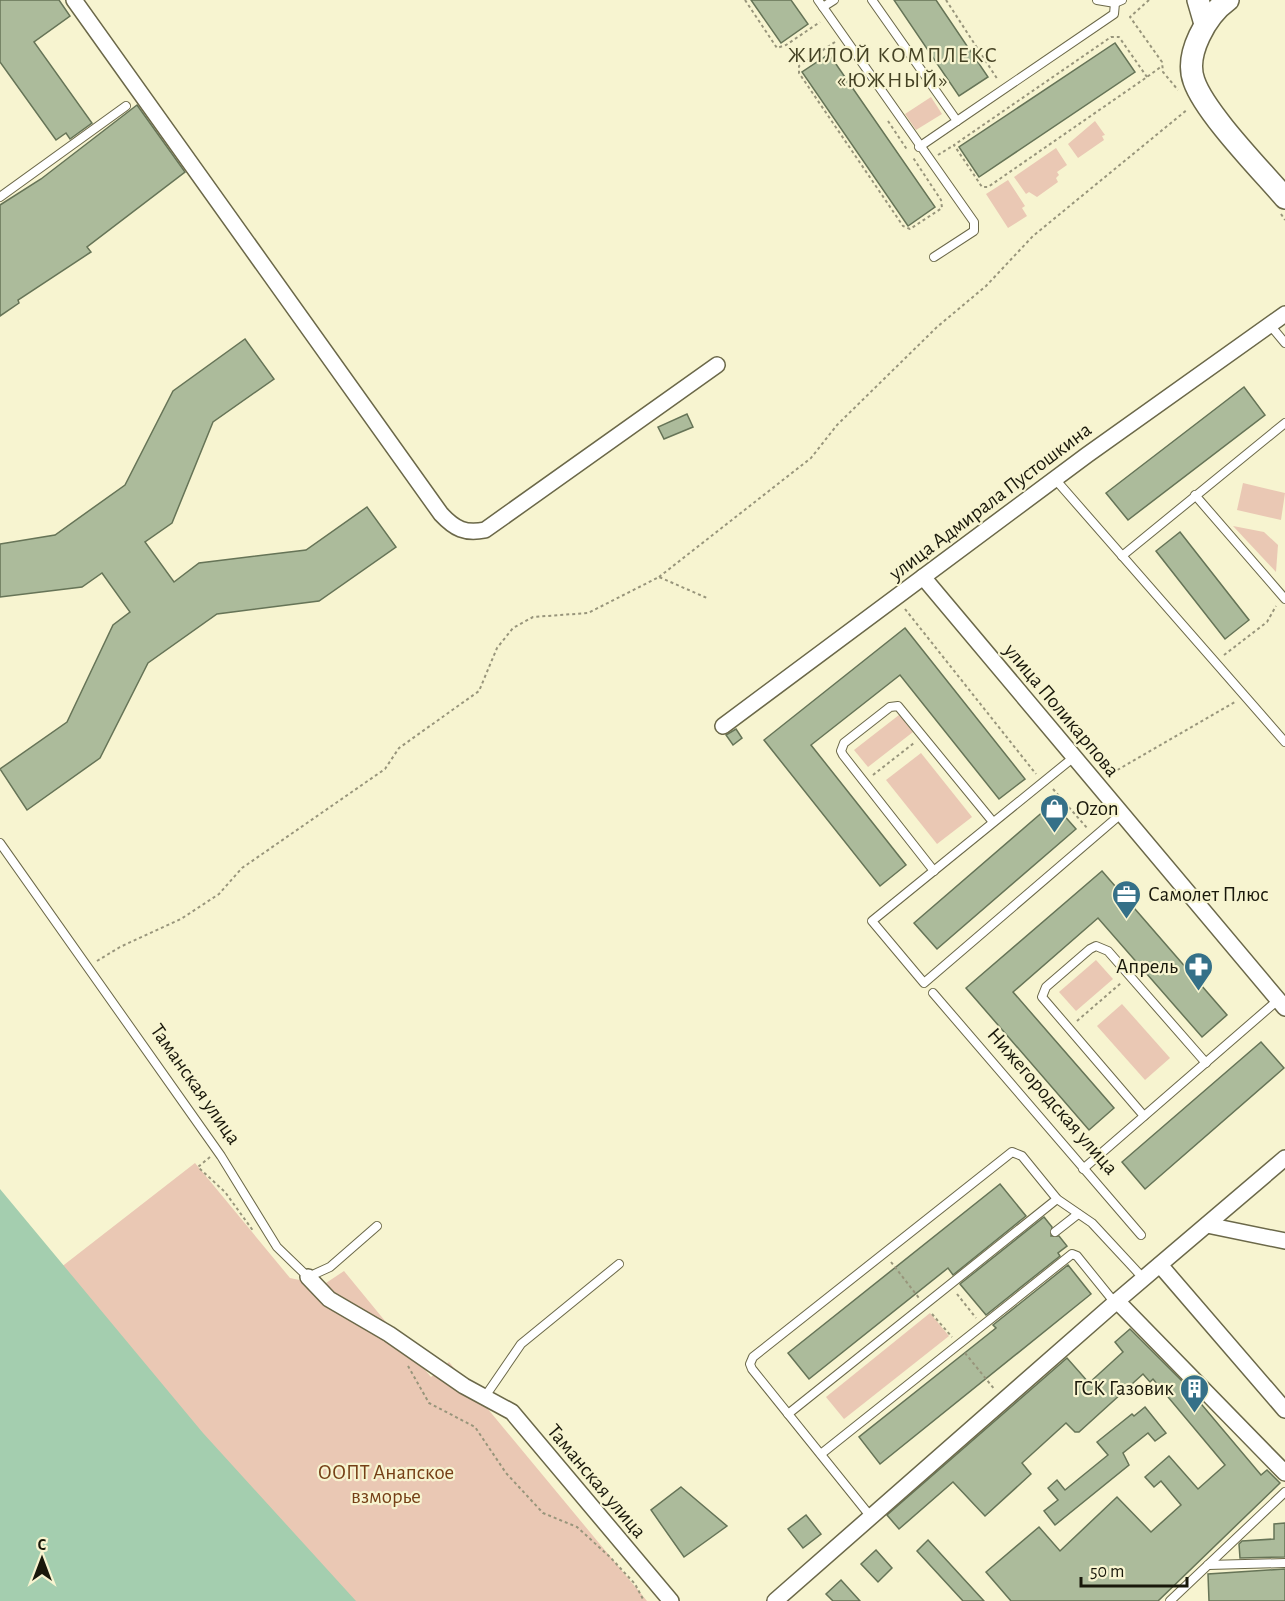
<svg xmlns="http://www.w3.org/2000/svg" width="1285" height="1601" viewBox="0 0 1285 1601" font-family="'Alegreya Sans',sans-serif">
<rect width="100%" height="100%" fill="#f7f4d0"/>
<g fill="#eac8b4">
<path d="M931 97 942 114 916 130 905 114Z"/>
<path d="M1095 121 1105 135 1102 136 1104 140 1078 158 1068 144Z"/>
<path d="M1056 148 1067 165 1057 172 1059 175 1056 178 1058 182 1037 197 1029 192 1026 194 1014 177Z"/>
<path d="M1008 180 1025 206 1022 208 1027 216 1008 228 986 194Z"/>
<path d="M1243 483 1285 493 1281 520 1237 510Z"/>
<path d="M1233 526 1264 532 1278 545 1276 572Z"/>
<path d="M899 715 913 732 868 767 854 750Z"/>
<path d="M921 753 972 817 937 844 886 780Z"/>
<path d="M1096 960 1113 979 1076 1011 1059 992Z"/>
<path d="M1122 1004 1170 1058 1145 1080 1097 1026Z"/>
<path d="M195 1163 290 1278 323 1285 344 1271 431 1377 449 1362 647 1601H339L51 1275Z"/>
<path d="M930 1313 949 1336 844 1419 826 1397Z"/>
</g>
<path fill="#a4ceaf" d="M0 1189 203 1433 356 1601H0Z"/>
<g fill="#acbb9b" stroke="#667457" stroke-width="1.5">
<path d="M0 0H59L70 16 34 42 92 123 70 139 66 133 56 140 0 62Z"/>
<path d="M751 0H791L808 24 781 43Z"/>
<path d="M894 0H936L988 77 959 96Z"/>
<path d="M1115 43 1135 72 979 177 959 147Z"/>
<path d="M829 54 935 207 908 226 802 72Z"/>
<path d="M137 105 185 172 87 247 91 252 18 300 19 303 0 316V205L41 179Z"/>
<path d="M245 339 274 379 213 422 172 523 145 542 174 582 199 563 306 550 367 507 396 547 319 601 217 614 148 663 100 758 27 810 0 769 67 722 113 625 130 612 102 573 82 587 0 597V544L55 535 125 485 173 391Z"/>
<path d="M1244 387 1265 415 1128 520 1106 493Z"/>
<path d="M687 414 693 427 664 439 658 427Z"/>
<path d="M1180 532 1249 620 1225 639 1156 551Z"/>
<path d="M905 628 1025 779 999 799 900 675 811 745 906 865 880 886 764 740Z"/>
<path d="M736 729 742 738 733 745 726 735Z"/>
<path d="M1053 803 1076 829 937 949 914 923Z"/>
<path d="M1102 871 1227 1015 1202 1037 1098 918 1013 992 1114 1108 1089 1130 966 988Z"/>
<path d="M1261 1042 1284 1068 1145 1189 1122 1162Z"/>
<path d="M1000 1184 1026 1216 953 1275 948 1268 809 1379 788 1353Z"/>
<path d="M1044 1217 1052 1227 1051 1236H1059L1067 1246 1058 1253 1060 1256 986 1315 960 1284Z"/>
<path d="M1068 1265 1091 1294 880 1464 859 1437 996 1328 993 1325Z"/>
<path d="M1130 1329 1181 1380 1261 1475 1267 1470 1280 1483 1158 1601H1011L986 1572 1039 1527 1060 1551 1117 1497 1151 1532 1181 1505 1161 1481 1154 1487 1145 1477 1169 1456 1198 1489 1225 1465 1153 1379 1150 1382 1143 1374 1079 1432H1075L1066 1423 1022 1463 1031 1474 985 1516 953 1482 899 1529 887 1515 1067 1358 1089 1383 1123 1352 1115 1342Z"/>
<path d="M1145 1407 1166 1433 1155 1441 1148 1433 1123 1453 1129 1465 1055 1525 1044 1511 1058 1500 1048 1488 1057 1480 1065 1490 1108 1455 1097 1442 1132 1414 1134 1416Z"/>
<path d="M681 1487 727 1526 684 1557 651 1510Z"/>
<path d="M806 1515 821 1534 803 1548 788 1529Z"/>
<path d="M1285 1523V1557L1240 1558 1239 1544 1242 1541 1274 1539V1524Z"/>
<path d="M928 1540 984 1601H963L917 1551Z"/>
<path d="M876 1550 892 1568 878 1582 861 1564Z"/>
<path d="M1285 1569V1601H1209L1208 1574Z"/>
<path d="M841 1580 860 1601H833L826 1594Z"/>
</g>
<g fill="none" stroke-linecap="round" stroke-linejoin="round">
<defs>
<g id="lane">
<path d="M818 0 974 222V231L934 257"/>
<path d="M872 0 957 121 919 147"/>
<path d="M1097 0 1115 3 1122 0"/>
<path d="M823 7 834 0"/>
<path d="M957 121 1114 14 1115 3"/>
<path d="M0 197 126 106"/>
<path d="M1270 325 1285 343"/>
<path d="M1055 479 1285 742"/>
<path d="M1195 495 1285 599"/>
<path d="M1122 556 1285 423"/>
<path d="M1074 757 872 921 924 983 1121 814"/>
<path d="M0 843 221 1156 277 1247 308 1277 330 1267 377 1226"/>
<path d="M934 871 843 755 841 751 844 743 890 707 898 706 993 822"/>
<path d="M933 993 1141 1235"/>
<path d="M1144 1116 1042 997 1046 987 1090 949 1096 946 1108 951 1206 1063"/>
<path d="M1083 1169 1278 1000"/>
<path d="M1055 1232 1078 1214"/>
<path d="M484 1398 521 1344 619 1264"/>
<path d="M788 1414 1057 1199"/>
<path d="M821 1454 1072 1254 1077 1256 1115 1303"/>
<path d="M871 1517 752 1369 750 1364 753 1357 1012 1152 1022 1156 1057 1199 1092 1223 1144 1279"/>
<path d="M1208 1565 1285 1563"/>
<path d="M1170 1601 1285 1492"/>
</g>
<g id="street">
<path d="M74 0 441 514C455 529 465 534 485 530L717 365"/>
<path d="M923 577 1285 1008"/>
<path d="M723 726 1087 455 1285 314"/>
<path d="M1207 1225 1285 1241"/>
<path d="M1160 1265 1285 1410"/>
<path d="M308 1277 329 1299 389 1334 464 1386 512 1412 671 1601"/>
<path d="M1117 1301 1285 1473"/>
<path d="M775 1601 1117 1301 1285 1158"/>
</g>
<g id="secondary">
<path d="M1198 0 1205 24"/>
<path d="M1228 0C1207 15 1184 54 1194 81 1205 113 1261 170 1285 198"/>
</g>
</defs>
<use href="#lane" stroke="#6b6849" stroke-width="10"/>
<use href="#street" stroke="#6b6849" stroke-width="18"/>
<use href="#secondary" stroke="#6b6849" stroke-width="24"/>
<g stroke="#98957b" stroke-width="2" stroke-dasharray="3 3" stroke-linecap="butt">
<path d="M745 0 777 48 786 45 820 22"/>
<path d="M946 0 998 80"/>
<path d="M1149 0 1130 17 1162 62 1163 72 1178 90"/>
<path d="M835 42 799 66V73L903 226 910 229 942 208 941 200 912 156"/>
<path d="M1147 77 1119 37H1111L954 145 982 187H988L1147 77 1162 66"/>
<path d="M888 121 908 151"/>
<path d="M938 155 954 145"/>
<path d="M1281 214 1285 220"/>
<path d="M659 577 811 458 837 425 937 327 986 286 1033 236 1188 109"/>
<path d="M905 609 1036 774"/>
<path d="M1224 655 1267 622 1276 606"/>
<path d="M873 775 914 743"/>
<path d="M1107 776 1235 702"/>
<path d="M1053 789 1087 828"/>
<path d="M97 961 120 947 181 919 219 894 242 868 385 769 399 748 479 691 497 648 513 628 533 617 588 613 659 577 707 598"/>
<path d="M1077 1021 1121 983"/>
<path d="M210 1157 198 1167 225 1192 254 1232"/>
<path d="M891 1262 919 1298"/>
<path d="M957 1294 976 1318"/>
<path d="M932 1314 952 1337"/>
<path d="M965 1353 995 1390"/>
<path d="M408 1366 429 1403 475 1427 506 1473 543 1513 577 1527 610 1557 635 1584 644 1601"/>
</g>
<use href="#lane" stroke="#fff" stroke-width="8"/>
<use href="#street" stroke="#fff" stroke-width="15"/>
<use href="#secondary" stroke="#fff" stroke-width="21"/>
</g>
<defs>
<symbol id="shop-pin" viewBox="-11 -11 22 30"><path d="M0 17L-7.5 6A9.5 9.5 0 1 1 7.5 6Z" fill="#357088" stroke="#f7f4d0"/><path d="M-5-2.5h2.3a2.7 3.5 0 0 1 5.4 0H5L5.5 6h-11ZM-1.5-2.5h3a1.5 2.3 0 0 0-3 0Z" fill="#fff"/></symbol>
<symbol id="office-pin" viewBox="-11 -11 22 30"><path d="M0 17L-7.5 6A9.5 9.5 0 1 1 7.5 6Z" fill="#357088" stroke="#f7f4d0"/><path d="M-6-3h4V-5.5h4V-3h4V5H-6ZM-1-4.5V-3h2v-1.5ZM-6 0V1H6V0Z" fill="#fff"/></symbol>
<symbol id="pharmacy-pin" viewBox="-11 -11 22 30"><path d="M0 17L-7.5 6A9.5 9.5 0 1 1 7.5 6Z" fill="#357088" stroke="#f7f4d0"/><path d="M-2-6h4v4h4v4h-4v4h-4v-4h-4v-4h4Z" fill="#fff"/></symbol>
<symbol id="building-pin" viewBox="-11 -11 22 30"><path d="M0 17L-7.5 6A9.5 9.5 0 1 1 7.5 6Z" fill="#357088" stroke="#f7f4d0"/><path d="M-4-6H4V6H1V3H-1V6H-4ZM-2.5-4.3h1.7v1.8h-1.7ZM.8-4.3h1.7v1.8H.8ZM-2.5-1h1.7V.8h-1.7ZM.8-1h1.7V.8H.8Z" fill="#fff"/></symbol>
</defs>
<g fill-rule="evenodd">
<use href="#shop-pin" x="1038" y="792" width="33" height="45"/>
<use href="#office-pin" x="1110" y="878" width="33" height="45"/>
<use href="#pharmacy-pin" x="1182" y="950" width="33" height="45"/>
<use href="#building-pin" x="1178" y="1372" width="33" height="45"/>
</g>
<g text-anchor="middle" stroke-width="4.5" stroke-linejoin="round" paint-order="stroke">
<g font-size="21" fill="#19180b" stroke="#f7f4d0">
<text transform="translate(990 501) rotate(-37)" y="7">улица Адмирала Пустошкина</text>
<text transform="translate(1062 710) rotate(50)" y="7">улица Поликарпова</text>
<text transform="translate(196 1084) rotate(55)" y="7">Таманская улица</text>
<text transform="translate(1053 1101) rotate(49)" y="7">Нижегородская улица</text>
<text transform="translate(597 1481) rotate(50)" y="7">Таманская улица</text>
</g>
<g font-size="21" fill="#19180b" stroke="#f7f4d0" text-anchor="start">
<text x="1076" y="815">Ozon</text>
<text x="1148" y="901">Самолет Плюс</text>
<text x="1178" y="973" text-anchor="end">Апрель</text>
<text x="1174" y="1395" text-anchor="end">ГСК Газовик</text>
</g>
<g font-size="21" fill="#753f16" stroke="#f7f4d0">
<text x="386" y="1479">ООПТ Анапское<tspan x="386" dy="24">взморье</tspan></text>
</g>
<g font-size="22" letter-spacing="1.5" fill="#454224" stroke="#f7f4d0">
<text x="893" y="62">ЖИЛОЙ КОМПЛЕКС<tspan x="893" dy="25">«ЮЖНЫЙ»</tspan></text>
</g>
</g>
<g transform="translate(42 1559)" stroke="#f7f4d0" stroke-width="4.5" paint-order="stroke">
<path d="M0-4.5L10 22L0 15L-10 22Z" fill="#19180b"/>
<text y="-9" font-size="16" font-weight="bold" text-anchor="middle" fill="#19180b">С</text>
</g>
<path d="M1081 1577v9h106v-9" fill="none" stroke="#19180b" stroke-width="3"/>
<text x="1090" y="1577" font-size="18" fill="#19180b" stroke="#f7f4d0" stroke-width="4.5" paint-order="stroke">50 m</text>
</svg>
